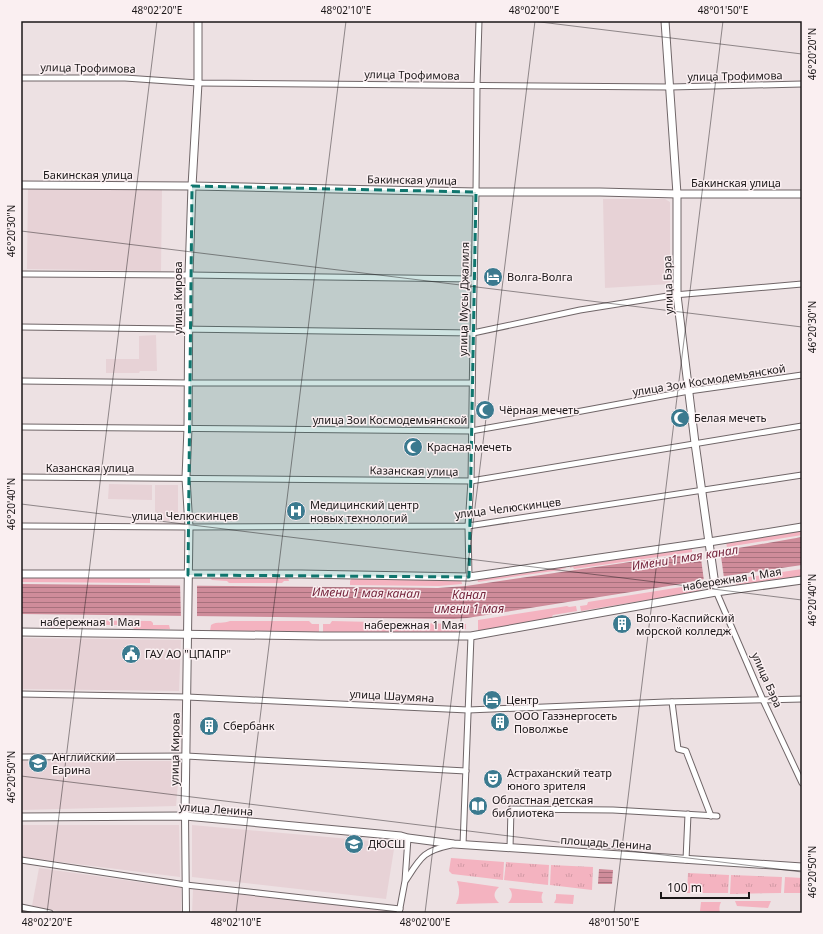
<svg xmlns="http://www.w3.org/2000/svg" width="823" height="934" viewBox="0 0 823 934" font-family="'Noto Sans',sans-serif">
<defs>
<pattern id="park-tufts" width="24" height="20" patternUnits="userSpaceOnUse"><rect width="24" height="20" fill="#f4b3c0"/><path d="M3 7l-1-3M5 7V3M7 7l1-3M15 17l-1-3M17 17v-4M19 17l1-3" fill="none" stroke="#d199a4"/></pattern>
<pattern id="water-rules" width="6" height="5" patternUnits="userSpaceOnUse"><rect width="6" height="5" fill="#cf8c9a"/><path d="M0 2.5h6" fill="none" stroke="#a7717d"/></pattern>
</defs>
<rect width="100%" height="100%" fill="#ede1e3"/>
<g fill="#e7d2d6">
<path d="M28 189 162 190 161 271 27 269Z"/>
<path d="M603 199H665L670 202V284L605 288Z"/>
<path d="M156 335 157 371H140L139 373H106V359H139V336Z"/>
<path d="M109 484 152 485V500L108 499Z"/>
<rect x="155" y="485" width="23" height="36"/>
<path d="M21 638 181 640 179 691 21 689Z"/>
<path d="M21 761H180L176 806 21 810Z"/>
<path d="M21 825H179L180 877 21 857Z"/>
<path d="M192 825 395 843 386 899 192 877Z"/>
<path d="M39 868 181 888V913H68L32 906Z"/>
<path d="M193 889 388 908 387 913H192Z"/>
</g>
<g fill="#f4b3c0">
<path d="M802 530V535L727 547 726 542Z"/>
<path d="M692 547V552L574 569 573 567 570 568V565Z"/>
<path d="M565 566 566 568 561 569 560 570 478 582 477 578Z"/>
<path d="M802 569V576L736 586V579Z"/>
<path d="M21 576 150 577V583L21 582Z"/>
<path d="M209 577 288 578 289 581H284L282 583H229L227 581 212 580Z"/>
<path d="M352 578 461 579 462 584 439 586 350 585V581Z"/>
<path d="M700 584 701 594 664 600 659 598 581 611 580 606 587 605 588 602Z"/>
<path d="M567 606 569 607 576 606 577 611 553 615 550 620 478 631V620Z"/>
<path d="M51 620 151 621 153 623V625H169L170 629H134L130 625H56L51 629Z"/>
<path d="M230 621H309L312 624H319V632L210 631 211 625C217 621 224 624 230 621Z"/>
<path d="M332 621 458 624H466V629L459 630 458 633 323 632V624H330Z"/>
<path d="M457 881 499 887C493 892 493 898 499 903L456 904C460 896 460 889 457 881Z"/>
<path d="M509 888 543 892C541 896 541 899 543 903H508C513 898 513 893 509 888Z"/>
<path d="M556 894 574 895 573 904 554 903 556 899Z"/>
<path d="M735 901H771L768 908 737 906Z"/>
<path d="M701 902H721C719 906 719 909 720 913L700 911Z"/>
</g>
<g fill="url(#park-tufts)">
<path d="M451 858 504 862 503 880 452 874 449 871Z"/>
<path d="M506 862 549 865 548 885 504 880Z"/>
<path d="M551 865 593 867 592 890 550 885Z"/>
<path d="M688 873 729 875 728 893H687Z"/>
<path d="M731 875 782 877 781 893 730 894Z"/>
<path d="M785 877 802 878V893H784Z"/>
</g>
<g fill="url(#water-rules)">
<path d="M802 537V565L704 579 675 585 467 618 454 619 21 614V584L438 588 466 586 637 561 721 551Z"/>
<path d="M599 869 613 870 612 884H598Z"/>
</g>
<g fill="#ede1e3">
<path d="M720 549 724 578 704 581 700 551Z"/>
<path d="M180 583H197V618H181Z"/>
</g>
<g fill="none" stroke-linecap="round" stroke-linejoin="round">
<defs>
<g id="minor">
<path d="M21 78H125L198 83 670 87 802 84"/>
<path d="M21 274 189 275 474 279"/>
<path d="M21 327 473 333 580 310 674 295 802 284"/>
<path d="M21 381 189 383H472"/>
<path d="M21 427 471 431 528 421 689 391 802 375"/>
<path d="M21 477 471 481 802 426"/>
<path d="M21 526 189 527 468 526 802 475"/>
<path d="M469 577 468 526 471 481 473 333 476 192 477 86 479 21"/>
<path d="M716 591 763 700 802 783"/>
<path d="M21 694 187 697 468 710 666 702 802 699"/>
<path d="M672 702 678 749 686 751 711 816"/>
<path d="M21 757 186 756 466 771"/>
<path d="M463 845 471 636"/>
<path d="M510 848 511 809 613 810 717 816"/>
<path d="M21 860 186 885 400 909"/>
<path d="M686 860 688 814"/>
<path d="M406 880C421 857 423 851 451 845"/>
<path d="M21 907 50 913"/>
<path d="M399 913 405 881 408 838"/>
</g>
<path id="tertiary" d="M185 816 186 913"/>
<g id="secondary">
<path d="M665 21 677 194V295L695 443 715 585"/>
<path d="M21 185 192 186 476 192H600L677 194H802"/>
<path d="M21 574H301L469 577 709 542 802 527"/>
<path d="M21 632 321 636H471L716 592 802 580"/>
<path d="M185 816 189 527 186 478 188 428 189 275 192 186 198 83V21"/>
<path d="M21 817 185 816 401 836 408 838 454 844 802 867"/>
</g>
</defs>
<use href="#minor" stroke="#706668" stroke-width="7"/>
<use href="#tertiary" stroke="#706668" stroke-width="8"/>
<use href="#secondary" stroke="#706668" stroke-width="9"/>
<use href="#minor" stroke="#fff" stroke-width="5"/>
<use href="#tertiary" stroke="#fff" stroke-width="6"/>
<use href="#secondary" stroke="#fff" stroke-width="7"/>
</g>
<path fill="#0f766e" fill-opacity="0.2" stroke="#0f766e" stroke-width="3" stroke-dasharray="8 5" stroke-linejoin="round" d="M192 186 476 192 469 577 188 575Z"/>
<path fill="none" stroke="#1b1718" stroke-width="1" stroke-opacity="0.45" d="M532 21 802 54M21 231 802 327M21 504 802 600M21 776 802 872M47 913 157 21M236 913 346 21M425 913 535 21M614 913 723 21"/>
<defs>
<symbol id="hotel-disc" viewBox="-11 -11 22 22"><circle r="9.5" fill="#3b7a8f" stroke="#faeff1"/><path d="M-6-4.5h1.5V1H6V5H4.5V3h-9V5H-6ZM-4 0a1.8 1.8 0 1 1 3.6 0ZM.5 0V-2.5h3Q6-2.5 6 0Z" fill="#fff"/></symbol>
<symbol id="mosque-disc" viewBox="-11 -11 22 22"><circle r="9.5" fill="#3b7a8f" stroke="#faeff1"/><path d="M3.5-4.9A6 6 0 1 0 3.5 4.9A5 5 0 1 1 3.5-4.9Z" fill="#fff"/></symbol>
<symbol id="hospital-disc" viewBox="-11 -11 22 22"><circle r="9.5" fill="#3b7a8f" stroke="#faeff1"/><path d="M-5-5h3v3.5h4V-5h3V5h-3V1.5h-4V5h-3Z" fill="#fff"/></symbol>
<symbol id="building-disc" viewBox="-11 -11 22 22"><circle r="9.5" fill="#3b7a8f" stroke="#faeff1"/><path d="M-4-6H4V6H1V3H-1V6H-4ZM-2.5-4.3h1.7v1.8h-1.7ZM.8-4.3h1.7v1.8H.8ZM-2.5-1h1.7V.8h-1.7ZM.8-1h1.7V.8H.8Z" fill="#fff"/></symbol>
<symbol id="civic-disc" viewBox="-11 -11 22 22"><circle r="9.5" fill="#3b7a8f" stroke="#faeff1"/><path d="M-.6-6.5H3V-4.5H.6V-3L4-1V1h2V6H-6V1h2V-1L-.6-3ZM-1.2 2.5V6h2.4V2.5Z" fill="#fff"/></symbol>
<symbol id="school-disc" viewBox="-11 -11 22 22"><circle r="9.5" fill="#3b7a8f" stroke="#faeff1"/><path d="M0-5L7-2L0 1L-7-2ZM-4 1L0 2.5L4 1V4Q0 6-4 4Z" fill="#fff"/></symbol>
<symbol id="theatre-disc" viewBox="-11 -11 22 22"><circle r="9.5" fill="#3b7a8f" stroke="#faeff1"/><path d="M-5-5.5Q0-4 5-5.5V0Q5 5 0 6Q-5 5-5 0ZM-3.3-2.5H-1v1.5H-3.3ZM1-2.5H3.3v1.5H1ZM-2.8 1Q0 5.5 2.8 1Z" fill="#fff"/></symbol>
<symbol id="library-disc" viewBox="-11 -11 22 22"><circle r="9.5" fill="#3b7a8f" stroke="#faeff1"/><path d="M-6-4Q-3-5.5-.7-3.5V5Q-3 3-6 4ZM6-4Q3-5.5 .7-3.5V5Q3 3 6 4Z" fill="#fff"/></symbol>
</defs>
<g fill-rule="evenodd">
<use href="#hotel-disc" x="482" y="266" width="22" height="22"/>
<use href="#mosque-disc" x="474" y="399" width="22" height="22"/>
<use href="#mosque-disc" x="669" y="407" width="22" height="22"/>
<use href="#mosque-disc" x="402" y="436" width="22" height="22"/>
<use href="#hospital-disc" x="285" y="500" width="22" height="22"/>
<use href="#building-disc" x="611" y="613" width="22" height="22"/>
<use href="#civic-disc" x="120" y="643" width="22" height="22"/>
<use href="#hotel-disc" x="481" y="689" width="22" height="22"/>
<use href="#building-disc" x="489" y="711" width="22" height="22"/>
<use href="#building-disc" x="198" y="715" width="22" height="22"/>
<use href="#school-disc" x="27" y="752" width="22" height="22"/>
<use href="#theatre-disc" x="482" y="768" width="22" height="22"/>
<use href="#library-disc" x="467" y="795" width="22" height="22"/>
<use href="#school-disc" x="343" y="833" width="22" height="22"/>
</g>
<g text-anchor="middle" stroke-width="3" stroke-linejoin="round" paint-order="stroke">
<g font-size="11" fill="#1b1718" stroke="#faeff1">
<text transform="translate(88 68) rotate(1)" y="4">улица Трофимова</text>
<text transform="translate(412 75) rotate(1)" y="4">улица Трофимова</text>
<text transform="translate(735 76) rotate(-1)" y="4">улица Трофимова</text>
<text x="88" y="179">Бакинская улица</text>
<text transform="translate(412 180) rotate(1)" y="4">Бакинская улица</text>
<text x="736" y="187">Бакинская улица</text>
<text transform="translate(668 285) rotate(-92)" y="4">улица Бэра</text>
<text transform="translate(178 298) rotate(-90)" y="4">улица Кирова</text>
<text transform="translate(464 299) rotate(-89)" y="4">улица Мусы Джалиля</text>
<text transform="translate(709 380) rotate(-9)" y="4">улица Зои Космодемьянской</text>
<text x="390" y="424">улица Зои Космодемьянской</text>
<text x="90" y="472">Казанская улица</text>
<text transform="translate(414 471) rotate(1)" y="4">Казанская улица</text>
<text transform="translate(508 508) rotate(-7)" y="4">улица Челюскинцев</text>
<text x="185" y="520">улица Челюскинцев</text>
<text transform="translate(732 579) rotate(-9)" y="4">набережная 1 Мая</text>
<text x="90" y="626">набережная 1 Мая</text>
<text x="414" y="629">набережная 1 Мая</text>
<text transform="translate(767 680) rotate(66)" y="4">улица Бэра</text>
<text transform="translate(392 696) rotate(3)" y="4">улица Шаумяна</text>
<text transform="translate(175 749) rotate(-89)" y="4">улица Кирова</text>
<text transform="translate(216 809) rotate(4)" y="4">улица Ленина</text>
<text transform="translate(606 843) rotate(4)" y="4">площадь Ленина</text>
</g>
<g font-size="11" fill="#1b1718" stroke="#faeff1" text-anchor="start">
<text x="507" y="281">Волга-Волга</text>
<text x="499" y="414">Чёрная мечеть</text>
<text x="694" y="422">Белая мечеть</text>
<text x="427" y="451">Красная мечеть</text>
<text x="310" y="509">Медицинский центр<tspan x="310" dy="13">новых технологий</tspan></text>
<text x="636" y="622">Волго-Каспийский<tspan x="636" dy="13">морской колледж</tspan></text>
<text x="145" y="658">ГАУ АО "ЦПАПР"</text>
<text x="506" y="704">Центр</text>
<text x="514" y="720">ООО Газэнергосеть<tspan x="514" dy="13">Поволжье</tspan></text>
<text x="223" y="730">Сбербанк</text>
<text x="52" y="761">Английский<tspan x="52" dy="13">Еарина</tspan></text>
<text x="507" y="777">Астраханский театр<tspan x="507" dy="13">юного зрителя</tspan></text>
<text x="492" y="804">Областная детская<tspan x="492" dy="13">библиотека</tspan></text>
<text x="368" y="848">ДЮСШ</text>
</g>
<g font-size="12" font-style="italic" fill="#75253c" stroke="#faeff1">
<text transform="translate(685 558) rotate(-9)" y="4">Имени 1 мая канал</text>
<text transform="translate(366 593) rotate(1)" y="4">Имени 1 мая канал</text>
<text x="469" y="599">Канал<tspan x="469" dy="14">имени 1 мая</tspan></text>
</g>
</g>
<rect width="823" height="934" fill="none" stroke="#faeff1" stroke-width="44"/>
<path d="M661 892v6h88v-6" fill="none" stroke="#1b1718" stroke-width="2"/>
<text x="667" y="892" font-size="12" fill="#1b1718" stroke="#faeff1" stroke-width="3" paint-order="stroke">100 m</text>
<rect x="22" y="22" width="779" height="890" fill="none" stroke="#1b1718" stroke-width="1.5"/>
<g font-size="10" text-anchor="middle" fill="#1b1718">
<text x="157" y="14">48°02'20"E</text>
<text x="346" y="14">48°02'10"E</text>
<text x="534" y="14">48°02'00"E</text>
<text x="723" y="14">48°01'50"E</text>
<text transform="translate(812 54) rotate(-90)" y="4">46°20'20"N</text>
<text transform="translate(11 231) rotate(-90)" y="4">46°20'30"N</text>
<text transform="translate(812 327) rotate(-90)" y="4">46°20'30"N</text>
<text transform="translate(11 504) rotate(-90)" y="4">46°20'40"N</text>
<text transform="translate(812 600) rotate(-90)" y="4">46°20'40"N</text>
<text transform="translate(11 777) rotate(-90)" y="4">46°20'50"N</text>
<text transform="translate(812 872) rotate(-90)" y="4">46°20'50"N</text>
<text x="47" y="926">48°02'20"E</text>
<text x="236" y="926">48°02'10"E</text>
<text x="425" y="926">48°02'00"E</text>
<text x="614" y="926">48°01'50"E</text>
</g>
</svg>
